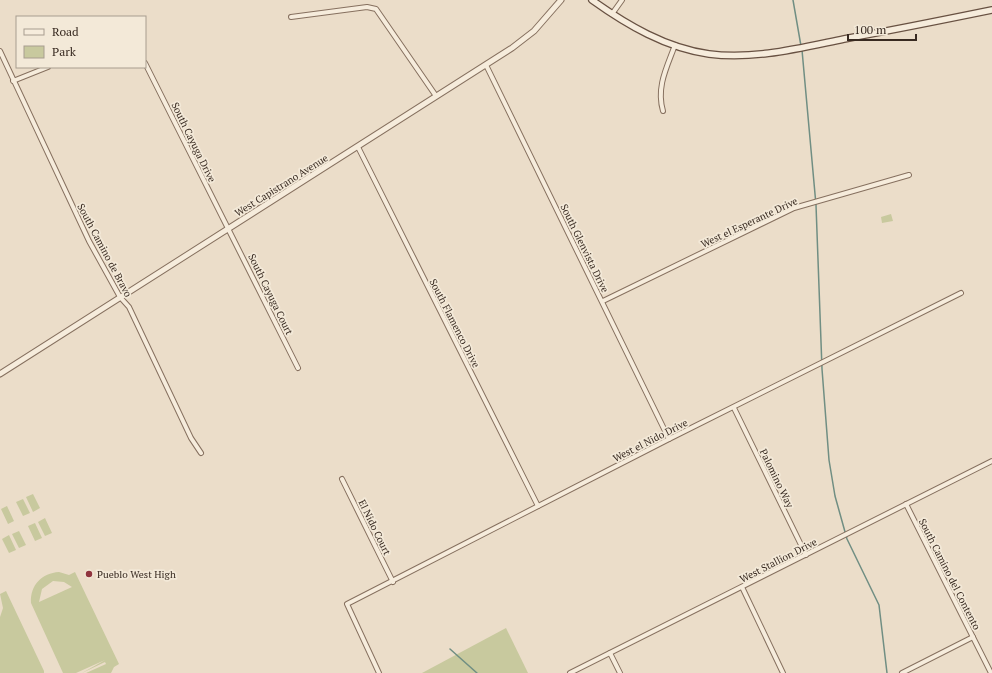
<svg xmlns="http://www.w3.org/2000/svg" width="992" height="673" viewBox="0 0 992 673" font-family="'PT Serif',serif">
<rect width="100%" height="100%" fill="#ebddc9"/>
<g fill="#c8c99e" fill-rule="evenodd">
<path d="M891 214 893 221 882 223 881 217Z"/>
<path d="M33 494 40 508 33 512 26 497Z"/>
<path d="M23 499 30 513 23 516 16 502Z"/>
<path d="M7 506 14 521 8 524 1 509Z"/>
<path d="M45 518 52 533 45 536 38 522Z"/>
<path d="M35 523 42 538 35 541 28 526Z"/>
<path d="M19 531 26 545 19 548 12 534Z"/>
<path d="M9 535 16 550 9 553 2 539Z"/>
<path d="M59 572 69 575 75 572 119 664 114 667 111 673H86L106 664 105 662 82 673 105 660 76 673H63L31 603C30 585 42 573 59 572ZM53 581 64 582 72 587 39 602 42 589Z"/>
<path d="M6 591 44 671V673H0V617L3 608 0 594Z"/>
<path d="M506 628 528 673H422Z"/>
</g>
<g fill="none" stroke-linecap="round" stroke-linejoin="round">
<g stroke="#708e83" stroke-width="1.5">
<path d="M793 0 801 46"/>
<path d="M802 50 816 205 822 369 829 460 835 496 847 539 879 605 887 673"/>
<path d="M450 649 477 673"/>
</g>
<defs>
<g id="minor">
<path d="M612 14 622 0"/>
<path d="M291 17 367 7 376 9 436 96"/>
<path d="M0 51 89 241 120 297 129 307 191 438 201 453"/>
<path d="M145 63 298 368"/>
<path d="M486 65 669 439"/>
<path d="M13 81 48 67"/>
<path d="M663 111C656 87 667 67 675 45"/>
<path d="M358 147 538 506"/>
<path d="M603 301 794 208 909 175"/>
<path d="M734 408 806 555"/>
<path d="M342 479 393 582"/>
<path d="M906 504 991 673"/>
<path d="M742 587 783 673"/>
<path d="M610 653 620 673"/>
<path d="M379 673 347 604 669 439 961 293"/>
<path d="M570 673 992 461"/>
<path d="M902 673 973 637"/>
</g>
<path id="tertiary" d="M0 374 512 48 534 31 561 0"/>
<path id="secondary" d="M592 0C627 25 666 48 709 54 754 60 800 48 844 39 893 30 943 20 992 10"/>
</defs>
<use href="#minor" stroke="#86705f" stroke-width="6"/>
<use href="#tertiary" stroke="#86705f" stroke-width="7"/>
<use href="#secondary" stroke="#685142" stroke-width="8"/>
<use href="#minor" stroke="#f6ecdc" stroke-width="4"/>
<use href="#tertiary" stroke="#f6ecdc" stroke-width="5"/>
<use href="#secondary" stroke="#f6ecdc" stroke-width="5.5"/>
</g>
<circle fill="#90343e" stroke="#f3e9d8" stroke-width="1.5" cx="89" cy="574" r="4"/>
<g text-anchor="middle" stroke-width="3.5" stroke-linejoin="round" paint-order="stroke">
<g font-size="10" fill="#382a21" stroke="#f3e9d8">
<text transform="translate(194 142) rotate(64)" y="4">South Cayuga Drive</text>
<text transform="translate(281 185) rotate(-32)" y="4">West Capistrano Avenue</text>
<text transform="translate(749 222) rotate(-25)" y="4">West el Esperante Drive</text>
<text transform="translate(585 248) rotate(64)" y="4">South Glenvista Drive</text>
<text transform="translate(105 250) rotate(62)" y="4">South Camino de Bravo</text>
<text transform="translate(271 294) rotate(64)" y="4">South Cayuga Court</text>
<text transform="translate(455 323) rotate(63)" y="4">South Flamenco Drive</text>
<text transform="translate(650 440) rotate(-27)" y="4">West el Nido Drive</text>
<text transform="translate(777 478) rotate(64)" y="4">Palomino Way</text>
<text transform="translate(375 527) rotate(64)" y="4">El Nido Court</text>
<text transform="translate(778 560) rotate(-27)" y="4">West Stallion Drive</text>
<text transform="translate(950 574) rotate(63)" y="4">South Camino del Contento</text>
</g>
<g font-size="10" fill="#382a21" stroke="#f3e9d8" text-anchor="start">
<text x="97" y="578">Pueblo West High</text>
</g>
</g>
<rect x="16" y="16" width="130" height="52" fill="#f3e9d8" stroke="#a89d8f"/>
<rect x="24" y="29" width="20" height="6" fill="#f6ecdc" stroke="#a89d8f"/>
<text x="52" y="36" font-size="12" fill="#382a21">Road</text>
<rect x="24" y="46" width="20" height="12" fill="#c8c99e" stroke="#a89d8f"/>
<text x="52" y="56" font-size="12" fill="#382a21">Park</text>
<path d="M848 34v6h68v-6" fill="none" stroke="#382a21" stroke-width="2"/>
<text x="854" y="34" font-size="12" fill="#382a21" stroke="#f3e9d8" stroke-width="3" paint-order="stroke">100 m</text>
</svg>
